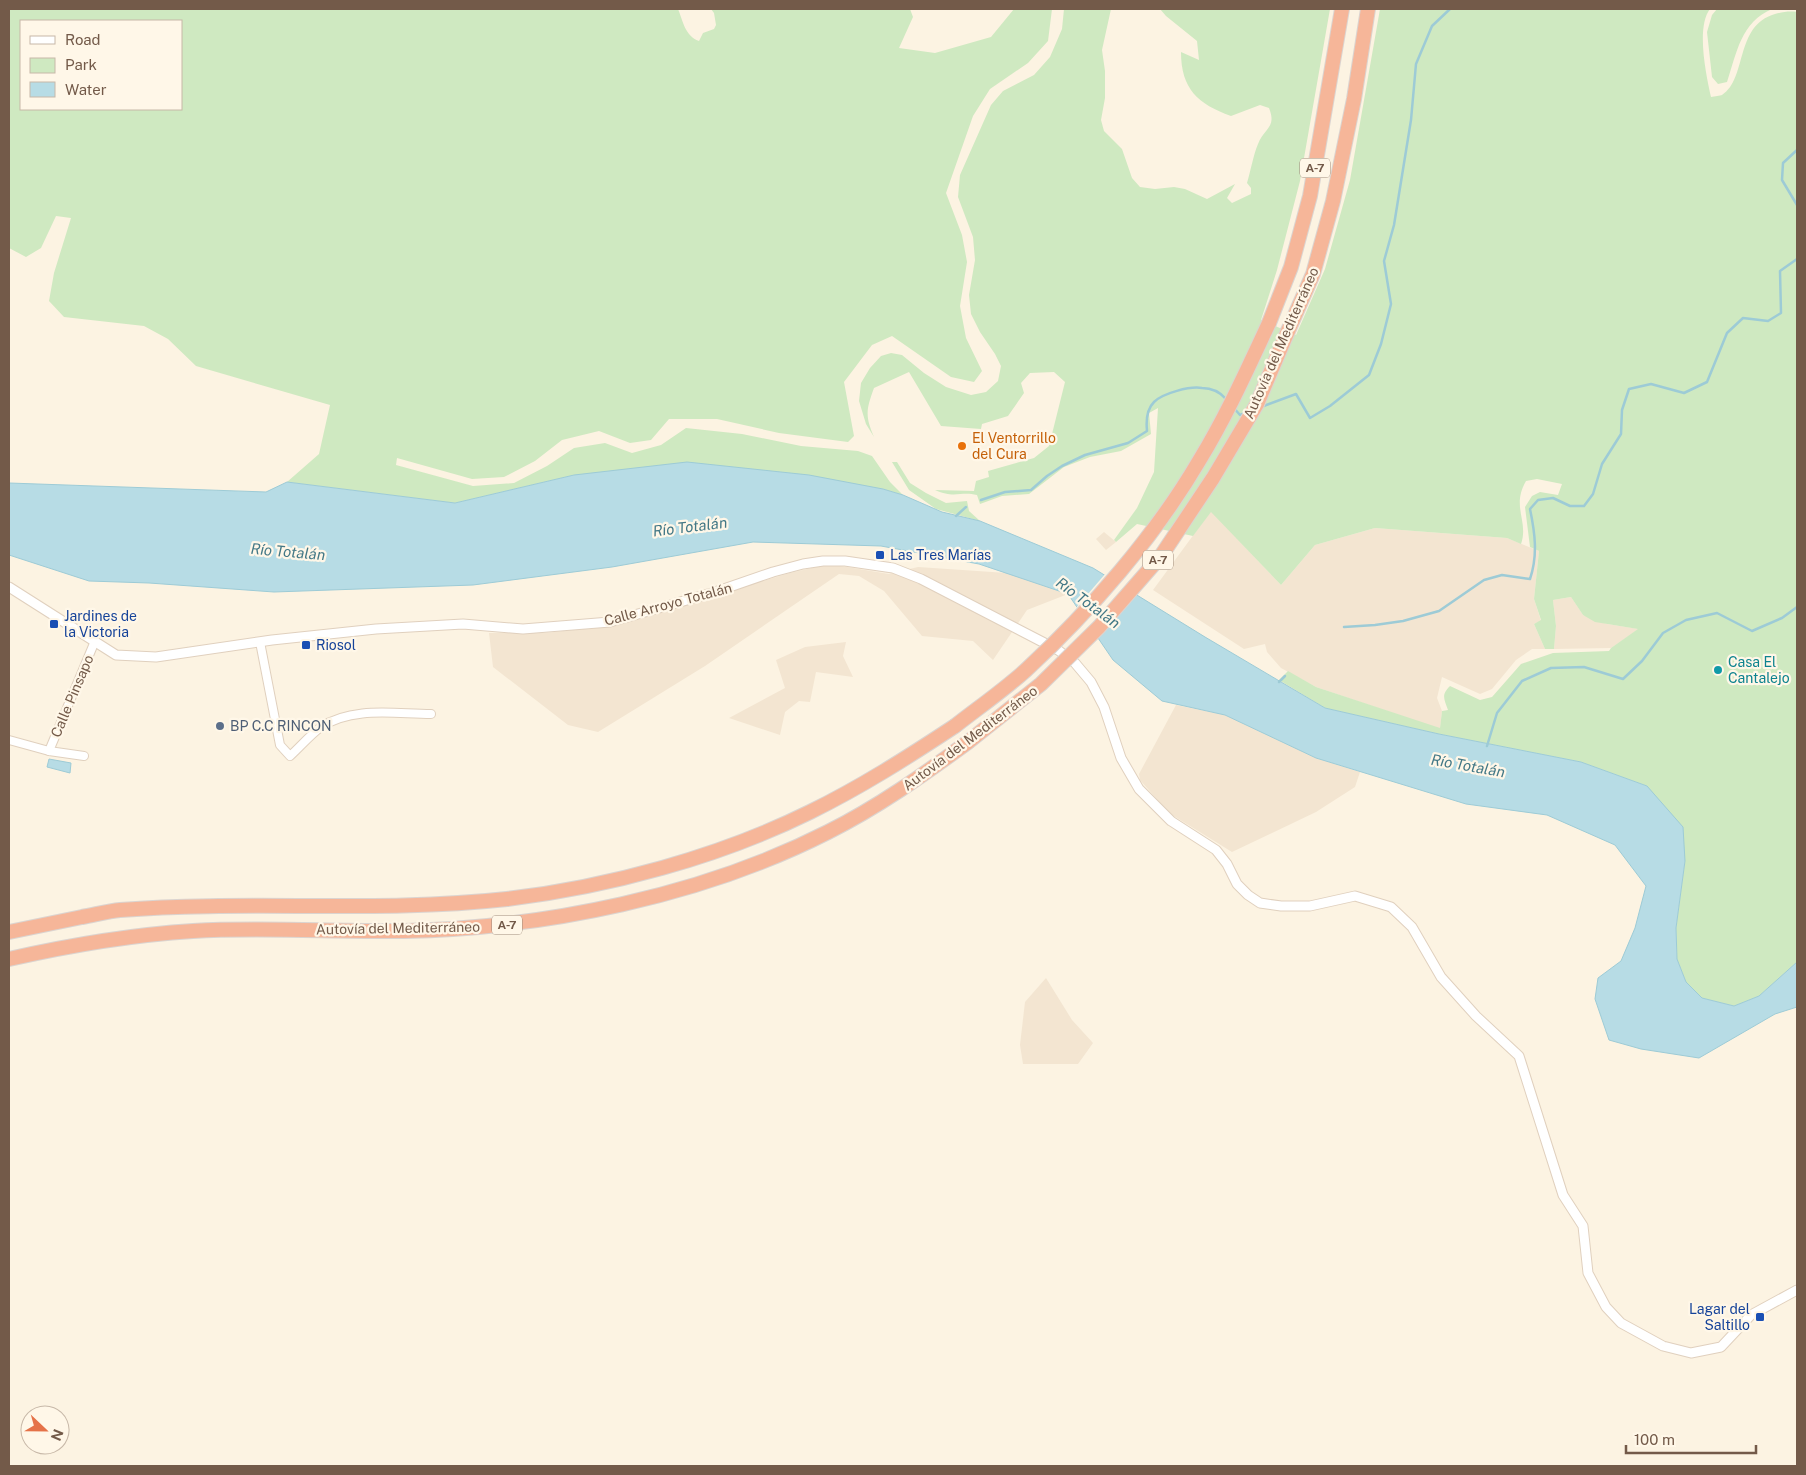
<svg xmlns="http://www.w3.org/2000/svg" width="1806" height="1475" viewBox="0 0 1806 1475" font-family="'Public Sans',sans-serif">
<rect width="100%" height="100%" fill="#fcf3e2"/>
<g fill="#f3e5d1">
<path d="M1211 511 1281 585 1315 545 1375 528 1507 538 1539 551 1534 599 1541 621 1534 624 1545 649H1532L1516 660 1492 689 1480 694 1442 677 1437 698 1442 711 1440 729 1316 687 1281 668 1267 652 1265 644 1244 649 1153 590Z"/>
<path d="M1104 532 1116 542 1106 550 1096 539Z"/>
<path d="M829 564 889 574 918 567 1007 573 1068 594 1027 610 993 660 973 641 922 636 884 591 859 576 839 574 705 666 598 732 568 725 493 667 489 633H545L611 626 790 573Z"/>
<path d="M1571 597 1583 615 1607 624 1639 629 1611 648 1554 649 1556 626 1553 600Z"/>
<path d="M846 642 843 656 853 677 816 672 810 702 799 701 785 712 780 735 729 718 785 688 776 660 805 647Z"/>
<path d="M1176 705 1225 715 1316 758 1360 772 1355 787 1316 812 1232 852 1169 813 1140 780 1139 774Z"/>
<path d="M1046 978 1072 1020 1093 1043 1078 1064H1023L1020 1045 1025 1002Z"/>
</g>
<g fill="#cfe9c1" fill-rule="evenodd">
<path d="M9 9H678C683 21 685 36 699 41L703 33 714 29 716 25 714 13 711 9H910L913 17 899 48 935 53 991 37 1014 9H1052L1048 41 1028 63 990 89 973 116 946 193 962 235 967 262 960 306 966 338 982 371 974 382 951 377 892 336 872 345 844 382 854 436 848 442 779 433 717 419H669L651 440 630 443 599 431 562 440 535 461 504 477 472 479 397 458 396 465 473 486 514 483 547 466 574 448 605 443 632 453 661 445 686 428 742 434 801 446 858 451 872 456 890 482 903 495 883 489 574 475 455 503 287 482 319 454 330 405 196 366 168 339 144 326 64 317 49 301 54 273 71 218 56 216 41 248 26 257 9 248ZM21 21H181V109H21Z"/>
<path d="M1064 9H1111L1102 50 1105 71V98L1101 120 1104 131 1122 149 1132 178 1140 187 1155 189 1174 187 1185 189 1207 199 1235 184 1227 198 1232 203 1251 194V188L1247 183C1251 170 1253 156 1258 144 1264 128 1277 128 1269 108L1260 105 1231 116C1198 104 1181 89 1181 52L1199 60 1197 41 1166 16 1160 9H1330L1300 181 1277 270 1261 320 1296 335 1325 269 1350 180 1380 9H1710C1696 27 1706 75 1711 97 1715 96 1720 96 1722 95 1748 78 1734 26 1775 14 1783 12 1789 11 1797 12V962L1759 996 1734 1006 1702 998 1686 982 1677 959 1676 928 1685 861 1647 786 1581 762 1439 734 1325 708 1279 680 1288 671 1316 687 1440 728 1442 711 1448 710C1444 699 1441 695 1450 686L1480 700 1492 697 1521 664 1553 653 1609 651 1611 648 1638 629 1595 622 1583 615 1571 597 1553 600 1556 626 1554 649H1545L1534 624 1541 620 1534 599 1539 551 1530 547 1525 507 1532 496 1540 492 1558 495 1562 484 1537 479 1526 481C1511 507 1529 521 1521 544L1507 538 1375 528 1315 545 1281 585 1211 512 1193 536 1137 524 1116 542 1114 540 1137 508 1154 472 1158 408 1149 413 1151 434 1121 451 1090 457 1064 467 1029 494 1002 496 980 504 977 495C960 491 955 499 935 490L974 491 976 481 989 477 988 471 1034 458 1049 446 1065 382 1054 372 1030 373 1021 383 1024 393 1008 416 982 424 981 429 941 426 909 372 874 388C866 410 865 416 874 437L866 424 859 401 861 383 870 368 881 356 891 353 902 355 924 373 946 387 971 395 986 392 998 381 1001 366 995 354 980 332 971 314 969 295 975 260 973 237 958 197 960 175 991 105 1003 91 1034 75 1050 57 1062 29Z"/>
<path d="M1717 9H1772C1741 22 1737 52 1727 82L1718 84 1712 77 1707 32 1712 15Z"/>
<path d="M892 462H897L910 483 926 493 946 503 967 501 969 511 980 521 936 509 909 490Z"/>
</g>
<g fill="#b7dce5" stroke="#9dcbd6">
<path d="M687 462 809 475 883 489 903 495 942 512 980 521 1093 568 1205 637 1325 708 1439 734 1581 762 1647 786 1683 827 1685 861 1676 928 1677 959 1686 982 1702 998 1734 1006 1759 996 1797 962V1007L1775 1014 1699 1058 1641 1049 1609 1040 1595 999 1598 978 1621 961 1635 928 1646 886 1615 845 1547 815 1466 804 1316 758 1225 715 1162 701 1113 660 1068 594 979 564 881 546 753 542 612 567 473 585 274 592 149 583 89 581 9 555V483L266 492 287 482 455 503 574 475Z"/>
<path d="M49 759 71 763 70 773 47 767Z"/>
</g>
<path fill="#fcf3e2" d="M1106 573 1138 593 1096 640 1075 609Z"/>
<g fill="none" stroke-linecap="round" stroke-linejoin="round">
<g stroke="#9dcbd6" stroke-width="2.5">
<path d="M1797 150 1783 163 1782 180 1797 205"/>
<path d="M1233 407 1240 415 1246 412"/>
<path d="M1261 407 1296 394 1310 418 1330 406 1369 375 1381 344 1391 304 1384 261 1394 225 1411 120 1416 64 1432 26 1450 9"/>
<path d="M981 500 1005 492 1031 490 1047 476 1062 466 1085 455 1128 443 1147 431C1146 421 1146 410 1154 402 1163 393 1190 386 1202 388 1212 388 1220 392 1226 399"/>
<path d="M956 516 966 507"/>
<path d="M1344 627 1375 625 1403 621 1439 611 1484 580 1502 575 1530 579C1538 555 1535 533 1530 509L1538 500 1553 498 1570 506H1584L1593 494 1602 464 1621 434 1622 410 1629 389 1651 384 1684 393 1707 382 1727 333 1743 318 1768 321 1781 313 1780 271 1797 259"/>
<path d="M1279 682 1285 676"/>
<path d="M1487 746 1497 713 1522 681 1551 668 1584 667 1623 679 1642 661 1663 633 1686 620 1717 613 1752 631 1782 618 1797 607"/>
</g>
<defs>
<g id="minor">
<path d="M260 642 280 745 290 756C300 747 310 735 321 727 353 706 395 714 431 714"/>
<path d="M9 740 49 751 84 756"/>
<path d="M49 751 95 641"/>
</g>
<path id="tertiary" d="M9 587 116 655 156 657 272 640 376 629 463 624 523 629 610 622 715 592 773 572 803 564 823 561H845L893 568 921 579 1058 650 1075 663 1091 682 1104 707 1121 758 1139 789 1171 821 1216 850 1227 864 1237 884 1248 895 1260 903 1281 906H1310L1355 896 1391 907 1412 927 1441 977 1476 1016 1519 1056 1563 1195 1583 1226 1588 1273 1606 1307 1621 1323 1663 1346 1691 1353 1721 1347 1751 1315 1797 1290"/>
<g id="motorway">
<path d="M1269 323 1291 267 1310 196 1342 9"/>
<path d="M1288 331 1313 274 1333 201 1354 99 1368 9"/>
<path d="M9 932C33 927 57 922 82 917 94 915 108 911 120 910 249 900 379 913 507 899 608 887 719 857 810 812 861 787 908 757 955 726"/>
<path d="M9 959C71 945 129 935 193 931 263 927 334 932 404 931 545 928 702 896 828 832 878 807 923 775 968 742"/>
</g>
</defs>
<use href="#minor" stroke="#e0d0be" stroke-width="10"/>
<use href="#tertiary" stroke="#e0d0be" stroke-width="11"/>
<use href="#motorway" stroke="#dbd4d0" stroke-width="16"/>
<use href="#minor" stroke="#fff" stroke-width="8"/>
<use href="#tertiary" stroke="#fff" stroke-width="9"/>
<use href="#motorway" stroke="#f6b699" stroke-width="14"/>
<defs>
<g id="motorway-bridge">
<path d="M955 726C978 708 1004 690 1026 670 1090 611 1155 536 1199 461 1226 417 1247 370 1269 323"/>
<path d="M968 742 1041 684 1099 627 1161 556 1213 478 1257 404 1288 331"/>
</g>
</defs>
<use href="#motorway-bridge" stroke="#dbd4d0" stroke-width="16" stroke-linecap="butt"/>
<use href="#motorway-bridge" stroke="#f6b699" stroke-width="14"/>
</g>
<circle fill="#e8710a" stroke="#fff7e8" stroke-width="2" cx="962" cy="446" r="5"/>
<g fill="#1a4fb4" stroke="#fff7e8" stroke-width="2">
<rect x="875" y="550" width="10" height="10" rx="2.5"/>
<rect x="49" y="619" width="10" height="10" rx="2.5"/>
<rect x="301" y="640" width="10" height="10" rx="2.5"/>
<rect x="1755" y="1312" width="10" height="10" rx="2.5"/>
</g>
<circle fill="#0f9aa8" stroke="#fff7e8" stroke-width="2" cx="1718" cy="670" r="5"/>
<circle fill="#5c6f8a" stroke="#fff7e8" stroke-width="2" cx="220" cy="726" r="5"/>
<g text-anchor="middle" stroke-width="4.5" stroke-linejoin="round" paint-order="stroke">
<g fill="#fff7e8" stroke="#9d8979" stroke-width="1">
<rect x="1300" y="158.5" width="30" height="19" rx="4"/>
<rect x="1143" y="550.5" width="30" height="19" rx="4"/>
<rect x="492" y="915.5" width="30" height="19" rx="4"/>
</g>
<g font-size="12" font-weight="bold" fill="#735a49">
<text x="1315" y="172">A-7</text>
<text x="1158" y="564">A-7</text>
<text x="507" y="929">A-7</text>
</g>
<g font-size="14" fill="#735a49" stroke="#fff7e8">
<text transform="translate(1281 343) rotate(-66)" y="5">Autovía del Mediterráneo</text>
<text transform="translate(668 604) rotate(-15)" y="5">Calle Arroyo Totalán</text>
<text transform="translate(72 696) rotate(-67)" y="5">Calle Pinsapo</text>
<text transform="translate(970 738) rotate(-37)" y="5">Autovía del Mediterráneo</text>
<text transform="translate(398 928) rotate(-1)" y="5">Autovía del Mediterráneo</text>
</g>
<g font-size="14" fill="#c56008" stroke="#fff7e8" text-anchor="start">
<text x="972" y="443">El Ventorrillo<tspan x="972" dy="16">del Cura</tspan></text>
</g>
<g font-size="14" fill="#164399" stroke="#fff7e8" text-anchor="start">
<text x="890" y="560">Las Tres Marías</text>
<text x="64" y="621">Jardines de<tspan x="64" dy="16">la Victoria</tspan></text>
<text x="316" y="650">Riosol</text>
<text x="1750" y="1314" text-anchor="end">Lagar del<tspan x="1750" dy="16">Saltillo</tspan></text>
</g>
<g font-size="14" fill="#0d838f" stroke="#fff7e8" text-anchor="start">
<text x="1728" y="667">Casa El<tspan x="1728" dy="16">Cantalejo</tspan></text>
</g>
<g font-size="14" fill="#4e5e75" stroke="#fff7e8" text-anchor="start">
<text x="230" y="731">BP C.C RINCON</text>
</g>
<g font-size="15" font-style="italic" fill="#437886" stroke="#fff7e8">
<text transform="translate(690 527) rotate(-7)" y="5">Río Totalán</text>
<text transform="translate(288 552) rotate(5)" y="5">Río Totalán</text>
<text transform="translate(1088 603) rotate(36)" y="5">Río Totalán</text>
<text transform="translate(1468 766) rotate(10)" y="5">Río Totalán</text>
</g>
</g>
<rect width="1806" height="1475" fill="none" stroke="#735a49" stroke-width="20"/>
<rect x="20" y="20" width="162" height="90" fill="#fff7e8" stroke="#c7b8a8"/>
<rect x="30" y="36" width="25" height="8" fill="#ffffff" stroke="#c7b8a8"/>
<text x="65" y="45" font-size="15" fill="#735a49">Road</text>
<rect x="30" y="58" width="25" height="15" fill="#cfe9c1" stroke="#c7b8a8"/>
<text x="65" y="70" font-size="15" fill="#735a49">Park</text>
<rect x="30" y="82" width="25" height="15" fill="#b7dce5" stroke="#c7b8a8"/>
<text x="65" y="95" font-size="15" fill="#735a49">Water</text>
<g transform="translate(45 1430) rotate(112)"><circle r="24" fill="#fff7e8" stroke="#c7b8a8"/>
<path d="M0-4L9 19L0 12L-9 19Z" fill="#e57248"/>
<text y="-8" font-size="14" font-weight="bold" text-anchor="middle" fill="#735a49">N</text>
</g>
<path d="M1626 1445v8h130v-8" fill="none" stroke="#735a49" stroke-width="2.5"/>
<text x="1634" y="1445" font-size="15" fill="#735a49" stroke="#fff7e8" stroke-width="4" paint-order="stroke">100 m</text>
</svg>
